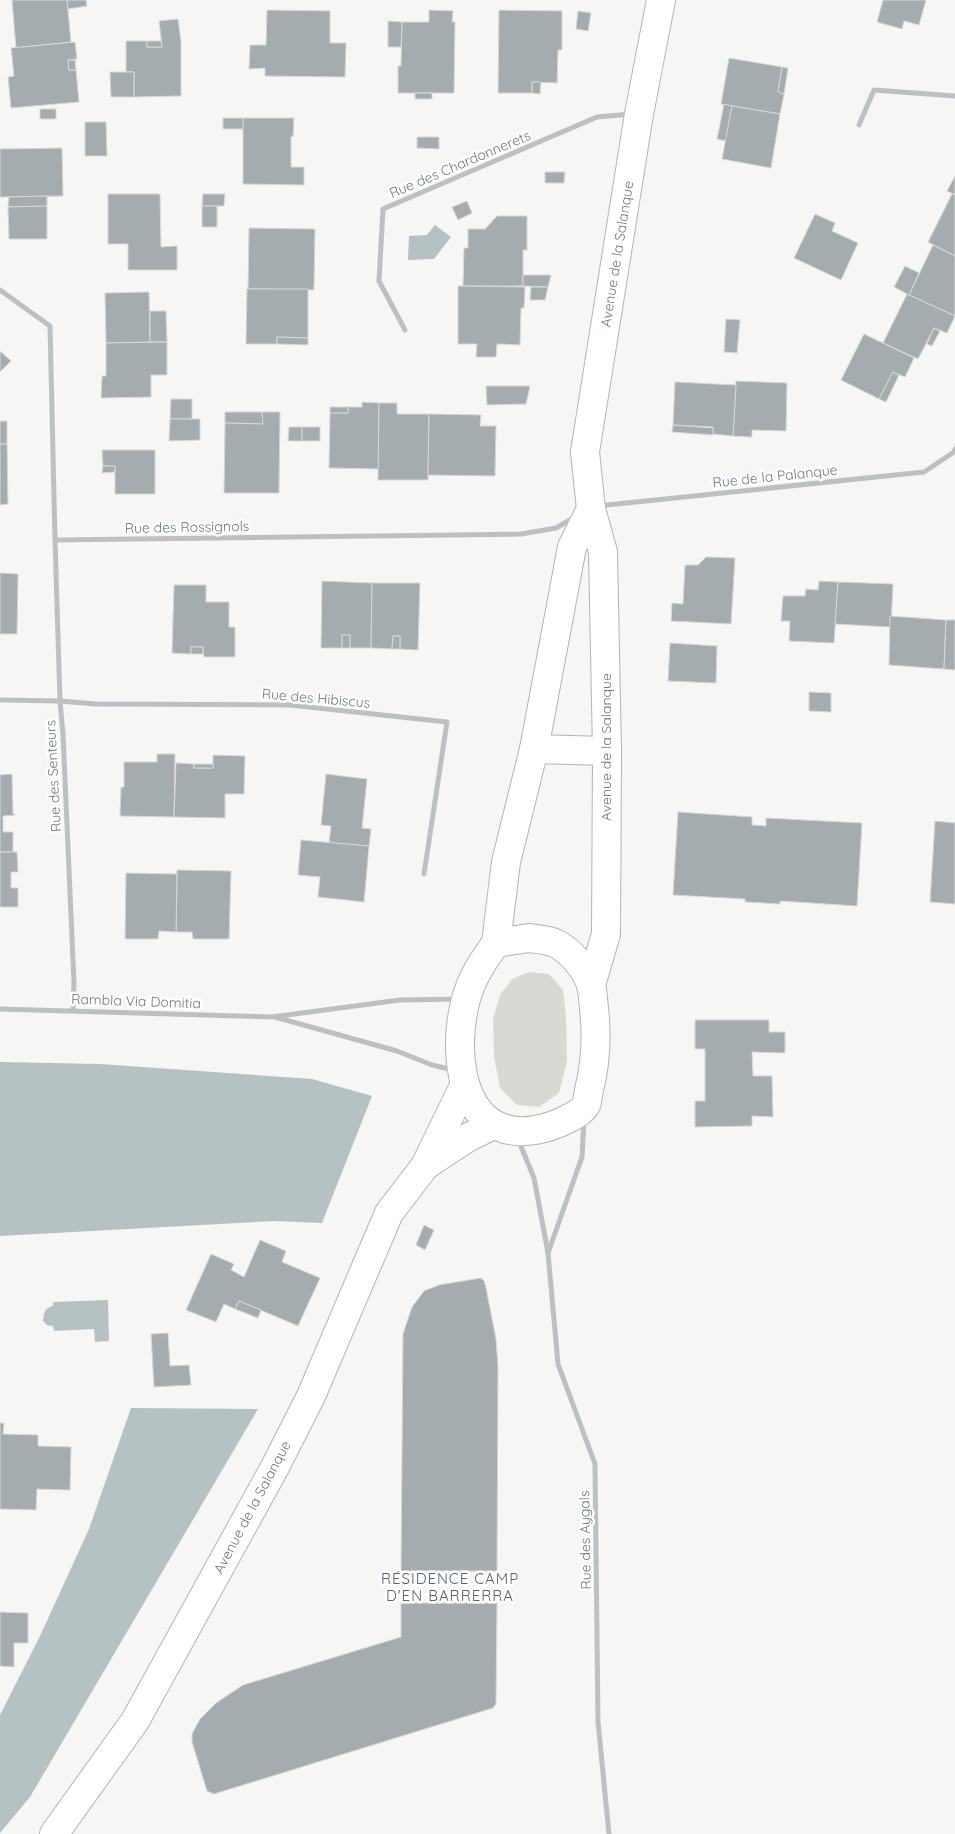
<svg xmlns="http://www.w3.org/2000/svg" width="955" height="1834" viewBox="0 0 955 1834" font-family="Quicksand,sans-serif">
<rect width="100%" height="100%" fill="#f6f6f4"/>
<path fill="#d7dad3" d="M529 972 549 974 563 990 566 1016 567 1061 559 1093 539 1107 517 1105 500 1088 494 1056 493 1019 500 995 512 979Z"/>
<g fill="#b5c1c3">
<path d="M435 225 451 237 434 259 408 260 409 236 427 235Z"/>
<path d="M0 1062 100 1064 312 1079 372 1096 322 1223 274 1221 0 1236Z"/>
<path d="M108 1300 109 1341 95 1342 94 1329 54 1331 53 1326 47 1325 43 1321C44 1313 44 1308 53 1306V1302Z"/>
<path d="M131 1408 258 1409 30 1797 0 1833V1715L40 1636 89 1529Z"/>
</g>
<g fill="#a4acb0" stroke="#d8d7d6">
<path d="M12 0H67L71 42 16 48Z"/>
<path d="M67 0H86L87 6 68 9Z"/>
<path d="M883 0H926L919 25 904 21 902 29 877 22Z"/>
<path d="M267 10 330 11V43H346L345 77 265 76V68L249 69 250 45H266Z"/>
<path d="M429 10 453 11 452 22H455L454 93H398V66H401L402 22H429Z"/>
<path d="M499 10 562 11V50H558L557 83 532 82V93H498Z"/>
<path d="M578 11 591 13 588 31 576 29Z"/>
<path d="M178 19 181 41V96L134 97V72H126V41H147V47H162L159 21Z"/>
<path d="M388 21 402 22 401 47H388Z"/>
<path d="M147 41H161L162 47H147Z"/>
<path d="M75 42 77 59 68 60 69 70H76L79 102 11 108 8 77 14 76 11 48Z"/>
<path d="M729 58 782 67 778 92 784 94 780 114 721 104Z"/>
<path d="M68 60H75L76 70H69Z"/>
<path d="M782 67 788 68 784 94 778 92Z"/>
<path d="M110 72H134V97H111Z"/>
<path d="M532 82H541L540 94 532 93Z"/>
<rect x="415" y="93" width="17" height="6"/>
<path d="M724 104 732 106 726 141 717 139Z"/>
<path d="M732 106 780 114 771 168 722 159Z"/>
<rect x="40" y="109" width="16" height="10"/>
<path d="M223 118H243L244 129H223Z"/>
<path d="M243 118H294L293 136 291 137V167H304V185L243 184Z"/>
<path d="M85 122H106L107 156H85Z"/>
<path d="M417 137H439V149L417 148Z"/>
<path d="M62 148 63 196 0 197V149Z"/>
<path d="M545 172H565L564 183H545Z"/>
<path d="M955 176V195L947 191Z"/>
<path d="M108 194H160L161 247 177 246V270H128V244H108Z"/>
<path d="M203 194H225L224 206H202Z"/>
<path d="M952 194 955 195V256L928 242Z"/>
<path d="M47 196V206L8 207 9 197Z"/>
<path d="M467 201 472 213 458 220 452 207Z"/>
<path d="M47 206V239H9L8 207Z"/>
<rect x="202" y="206" width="15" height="21"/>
<path d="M815 214 835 223 832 231 858 243 841 280 794 258Z"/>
<path d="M497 216H527V250H523V286H463L464 248H468V229H485Z"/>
<path d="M249 228 315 229 314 290 248 289Z"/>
<path d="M933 245 955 256V316L909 295Z"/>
<path d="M905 266 919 273 909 295 894 287Z"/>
<path d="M523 275H551L548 287 523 286Z"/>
<path d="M458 286 525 287 524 308H521L520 345 497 344 496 357H476L477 344H458Z"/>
<path d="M531 287H548L545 300H530Z"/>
<path d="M247 289H308V338L277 337V344H246Z"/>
<path d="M149 292 150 342 106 343 105 293Z"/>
<path d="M907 294 955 316 947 333 934 328 918 359 883 343Z"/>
<path d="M150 311H166L167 342H150Z"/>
<path d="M726 319 740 320 737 353 724 352Z"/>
<path d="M934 328 940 331 932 346 927 344Z"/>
<path d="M864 334 914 358 905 377 893 372 879 399 841 380Z"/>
<path d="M277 337 308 338V345L277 344Z"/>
<path d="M167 342V375H151V397L101 398 102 376H106V343Z"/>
<path d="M0 351 11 361 0 372Z"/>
<path d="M893 372 899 375 886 402 879 399Z"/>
<path d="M736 381 787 383 786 431 752 430V437L733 436Z"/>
<path d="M675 382 736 385 733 436 713 434V427L673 425Z"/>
<path d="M486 386H530L526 404 487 405Z"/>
<path d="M171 399H192V419H170Z"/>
<path d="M362 402 379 403V469L329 468 330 413H348V407H362Z"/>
<path d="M379 403H397V414H429L428 480H378Z"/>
<rect x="330" y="407" width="18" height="6"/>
<path d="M225 412H262L263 424 225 423Z"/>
<path d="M262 412H280L279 493H224L225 423 263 424Z"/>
<path d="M429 414 481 415 480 426H496L495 476 428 475Z"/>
<path d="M170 419H200V440L169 441Z"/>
<rect x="0" y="421" width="7" height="23"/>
<path d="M673 425 713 428V435L672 432Z"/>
<path d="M289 427H302V441H288Z"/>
<rect x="302" y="427" width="18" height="14"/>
<path d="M0 444H7L8 504 0 505Z"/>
<path d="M102 450H155V494H115V466H103Z"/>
<path d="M103 466H115V472L102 473Z"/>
<path d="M706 557 735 558 731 624 671 621 672 603 683 604 685 565H698Z"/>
<path d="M0 573 18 574 17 634H0Z"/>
<path d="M322 581 372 583 371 648H350V635H342V648H321Z"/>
<path d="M819 581 838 582 834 643 789 641 790 621H781L783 596H805L806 589 818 590Z"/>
<path d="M838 582 893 584 891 627 835 624Z"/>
<path d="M372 583H420L418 650 400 649V636H393L392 649 371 648Z"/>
<path d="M174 585H206V602H229V627H235V657H204L203 647H191V654L172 653Z"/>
<path d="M890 616 946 620 944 669 889 665Z"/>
<path d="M946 620H955V670L944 669Z"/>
<rect x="342" y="635" width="8" height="13"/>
<path d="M393 636H400V649H392Z"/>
<path d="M670 643 717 646 716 683 668 681Z"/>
<rect x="191" y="647" width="12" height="7"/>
<path d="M809 692 831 693V712L809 711Z"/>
<path d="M157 754H175L174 817 120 816 121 787H124V762H157Z"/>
<path d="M213 755 245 756 244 794H225V818L174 817 176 763 194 764V768H213Z"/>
<rect x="194" y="764" width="19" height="4"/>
<path d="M12 774 13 814H15V815L3 816V832H13V852H0V775Z"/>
<path d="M326 774 367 779 362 828 371 829 369 846 329 843 331 826 321 825Z"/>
<path d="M678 812 752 817V825L766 826V818L862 823 857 906 780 901V904L745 902V899L673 895Z"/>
<path d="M935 821 955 823V904L930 902Z"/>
<path d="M301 840 369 846 364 902 318 897 320 877 298 875Z"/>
<path d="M0 852H17L18 872H11V888H18V907H0Z"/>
<path d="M177 870 231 871 229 939H193L192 932H176Z"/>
<path d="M126 873 177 874 176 932 159 931 158 939H125Z"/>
<path d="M695 1020H769V1032H785V1053L752 1052 753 1076H772L773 1117 752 1116V1126L695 1127V1101H705V1049H695Z"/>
<path d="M424 1225 434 1230 425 1250 416 1245Z"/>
<path d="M260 1240 286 1251 282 1262 320 1278 298 1326 239 1301 235 1309 224 1304 216 1322 186 1310 211 1254 234 1264 231 1270 244 1277Z"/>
<path d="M481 1278 484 1281 486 1288 496 1339 498 1366 497 1571H401L403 1334 412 1307 424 1291 439 1285Z"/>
<path d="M239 1301 261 1310 258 1318 235 1309Z"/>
<path d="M168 1333 170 1366 189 1365 191 1385 154 1387 151 1334Z"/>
<path d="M0 1423H4L3 1434 38 1435V1446L71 1447 70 1490 37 1489 36 1510 0 1509Z"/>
<path d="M401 1603H497L496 1704 493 1708 214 1794 207 1791 192 1742V1734L200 1719 216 1703 243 1685 401 1637Z"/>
<path d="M0 1612 28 1613V1643H14V1667L0 1666Z"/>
</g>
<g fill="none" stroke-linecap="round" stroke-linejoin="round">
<defs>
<g id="secondary">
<path d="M534 749 607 751"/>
<path d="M529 938C537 939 548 940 555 943 570 950 586 969 591 985 593 992 593 1001 594 1008 597 1036 596 1063 589 1090 588 1094 588 1100 586 1105 581 1114 560 1123 551 1126 465 1154 449 1062 466 999 472 977 483 961 496 943Z"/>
<path d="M496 943 506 862 534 749 572 547 591 509"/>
<path d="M591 985 606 934 607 751 603 552 591 509 585 452 639 114 661 0"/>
<path d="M426 1165 467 1138 493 1125"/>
<path d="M54 1834 135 1721 275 1467 311 1396 389 1213 425 1166 465 1084"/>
</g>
</defs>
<use href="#secondary" stroke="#aeb5b8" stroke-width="30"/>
<g stroke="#bcc0c3" stroke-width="5">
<path d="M859 125 874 90 955 96"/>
<path d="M0 290 50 326 55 540 521 534 556 528 575 517"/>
<path d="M405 330 379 281 383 209 597 117 631 114"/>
<path d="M599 507 607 505 924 472 954 452 955 449"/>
<path d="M55 540 60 701 63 734 74 983 73 1010"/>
<path d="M0 700 60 701 96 704 290 705 447 722 424 874"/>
<path d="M0 1009 272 1017 400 1000 458 999"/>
<path d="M275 1017 397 1051 432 1065 454 1070"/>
<path d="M518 1139 534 1178 548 1253 558 1364 595 1464 598 1722 609 1834"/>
<path d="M548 1253 582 1157 584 1119"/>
</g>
<use href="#secondary" stroke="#fff" stroke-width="28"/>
</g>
<g text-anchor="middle" stroke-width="5" stroke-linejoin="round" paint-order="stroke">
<g font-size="14" fill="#697981" stroke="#fff">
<text transform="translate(460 164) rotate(-23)" y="5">Rue des Chardonnerets</text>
<text transform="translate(617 254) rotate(-81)" y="5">Avenue de la Salanque</text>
<text transform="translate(775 476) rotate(-6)" y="5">Rue de la Palanque</text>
<text transform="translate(187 527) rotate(-1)" y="5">Rue des Rossignols</text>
<text transform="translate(316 698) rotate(5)" y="5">Rue des Hibiscus</text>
<text transform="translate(606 747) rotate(-90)" y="5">Avenue de la Salanque</text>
<text transform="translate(53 776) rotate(-93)" y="5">Rue des Senteurs</text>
<text transform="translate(136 1001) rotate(2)" y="5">Rambla Via Domitia</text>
<text transform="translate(252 1507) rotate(-62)" y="5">Avenue de la Salanque</text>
<text transform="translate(585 1540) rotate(-91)" y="5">Rue des Aygals</text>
</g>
<g font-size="15" letter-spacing="1" fill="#566267" stroke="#fff">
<text x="450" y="1584">RÉSIDENCE CAMP<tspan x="450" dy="17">D'EN BARRERRA</tspan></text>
</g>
</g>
</svg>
